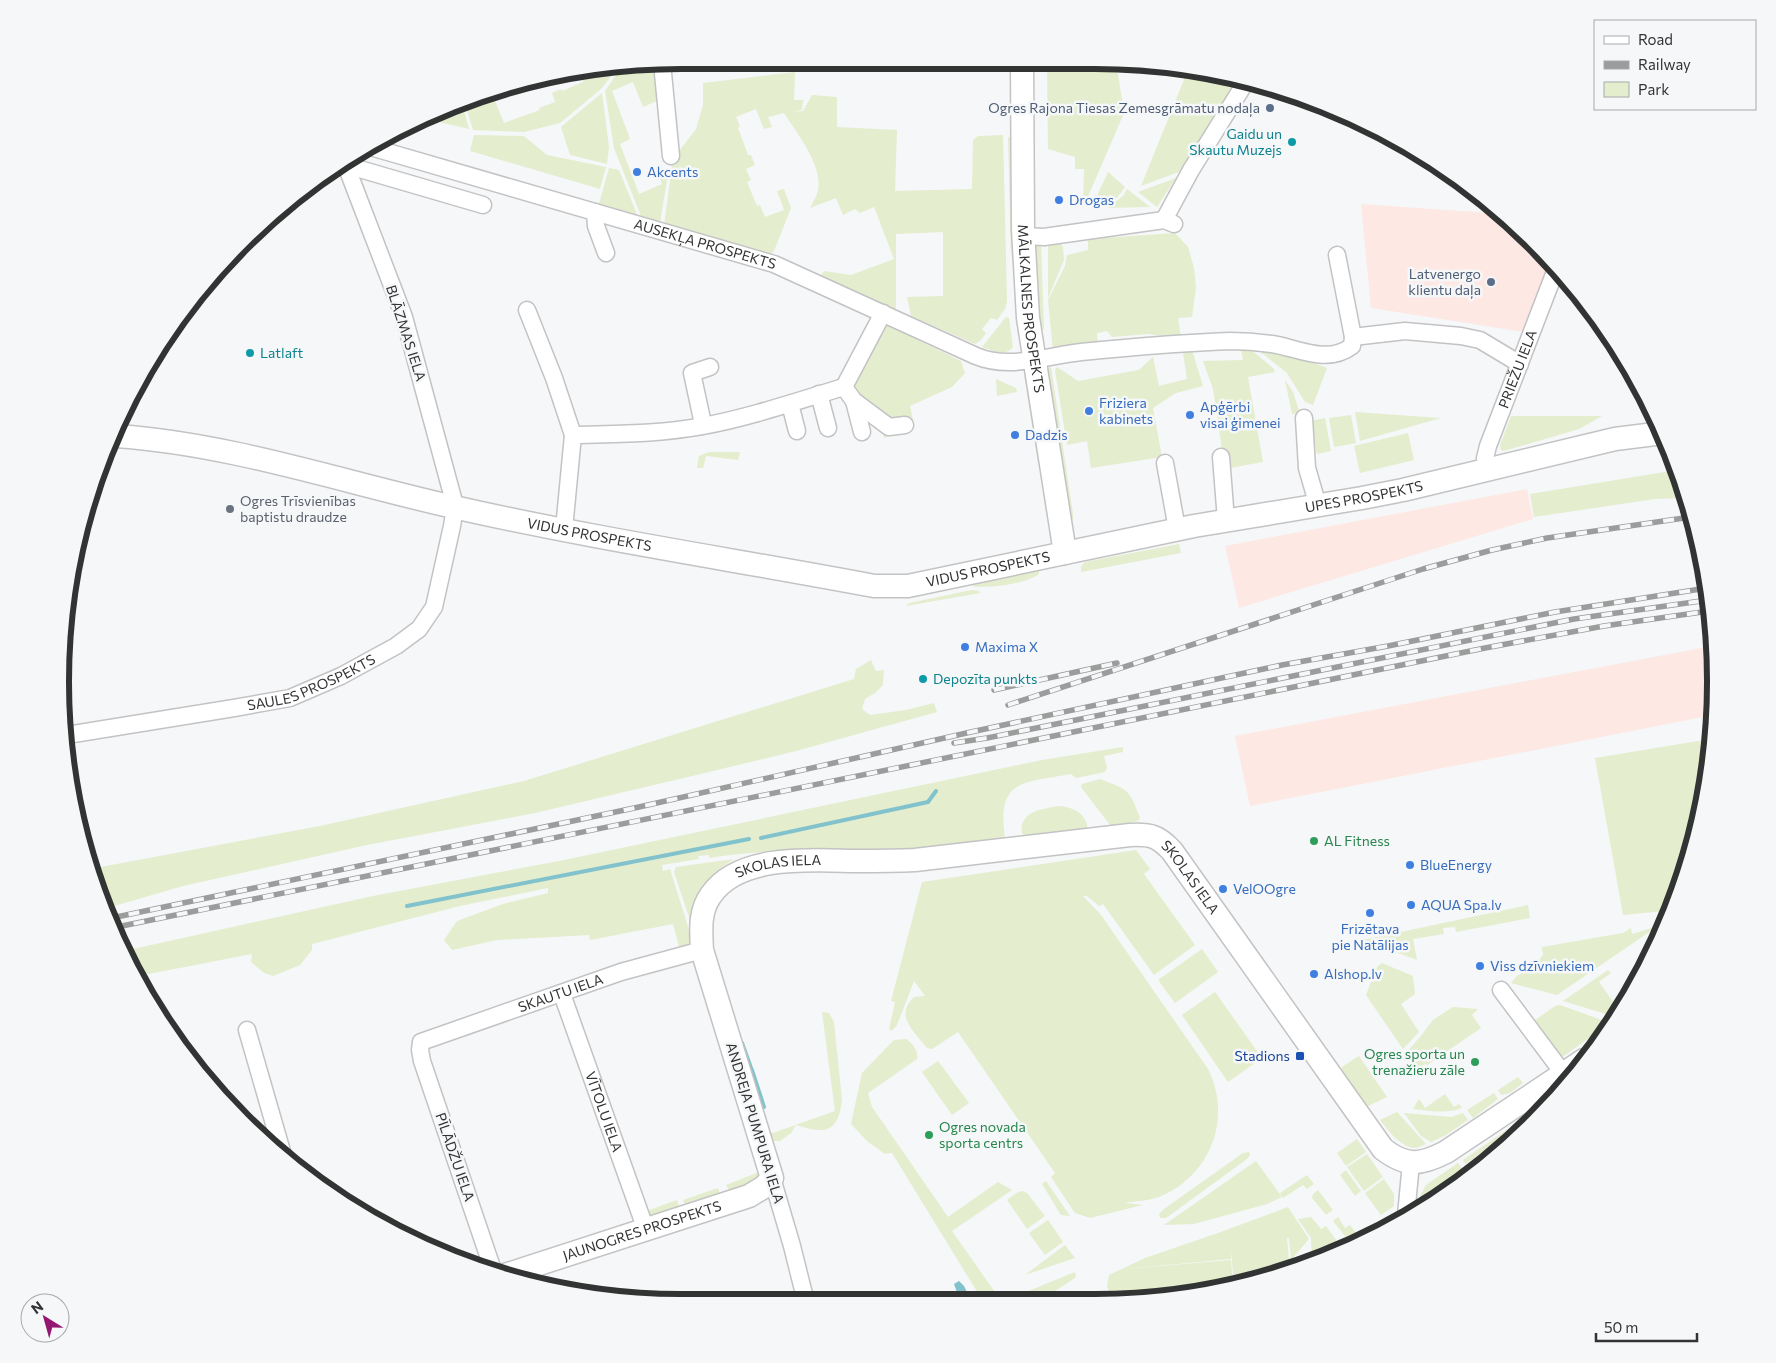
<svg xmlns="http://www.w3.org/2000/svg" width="1776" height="1363" viewBox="0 0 1776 1363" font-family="Commissioner,sans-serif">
<rect width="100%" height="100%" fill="#f6f7f8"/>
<g fill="#fde8e4">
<path d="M1361 204 1503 214 1534 242 1551 263 1524 332 1371 308Z"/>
<path d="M1527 489 1533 519 1239 608 1225 546Z"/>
<path d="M1712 646 1716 682 1713 715 1250 806 1235 736Z"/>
</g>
<g fill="#e4edcd">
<path d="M1047 61H1116L1124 113 1083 208 1084 169H1075V157L1048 149Z"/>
<path d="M654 64 656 66 659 100 643 107 633 82 612 91 630 139 620 144 639 194 662 184 656 169 662 167 667 180 660 223 641 216 614 148 605 91 621 68Z"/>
<path d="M617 69 601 89 560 123 524 132 473 130 466 107 493 96 504 123 540 110 539 108 555 102 552 93 561 89 562 91 583 82V80L601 73 600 71Z"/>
<path d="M1188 70 1238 78 1179 172 1141 186Z"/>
<path d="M795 72 794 100H803L802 110 793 112 803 111 812 95 837 97V127L897 130 895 191 972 189 973 140 978 136 1003 135 1007 301 1005 309 997 320 991 318 982 329 986 333 981 340 975 344 911 316 907 297 943 296V232L896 234V310L819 278 824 271 851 275 894 259 874 207 860 213 855 209 843 215 836 198 810 208C813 202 817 196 818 190 823 165 796 132 784 113L768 117 772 127 764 129 756 109 736 117 740 126 738 128 748 155H751L755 165 746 169 751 180 747 182 757 206 760 205 765 217 784 210 777 191 784 189 791 208 774 251 769 255 735 244 664 225 673 159 696 129 703 105V83Z"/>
<path d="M602 93 609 147 607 164 570 155 561 127Z"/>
<path d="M463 107 469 129 430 120Z"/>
<path d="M474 135 524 136 547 155 606 167 600 189 470 151Z"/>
<path d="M1008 137 1011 138 1013 233 1011 259Z"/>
<path d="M609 168 619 170 638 217 599 204Z"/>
<path d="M1108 172 1125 187C1115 201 1109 208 1092 207Z"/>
<path d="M1176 178 1157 207 1138 192Z"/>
<path d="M1127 189 1150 207 1107 208 1123 196Z"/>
<path d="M1175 233 1188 247 1194 268 1196 287 1192 317 1178 318 1181 338 1148 334 1112 337 1107 331 1097 333 1098 345 1053 351 1048 300 1065 266 1067 255 1088 250V239Z"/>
<path d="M1060 243 1063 247 1064 260 1048 298V244Z"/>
<path d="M1041 244 1044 328 1042 331 1038 332 1035 247Z"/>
<path d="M1006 317 1009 318 1013 347C1005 357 993 351 982 347Z"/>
<path d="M885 324 961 361 965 373 952 387 910 406 913 420 908 421 911 432 901 434V430L884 438 882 430 854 393V386Z"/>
<path d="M1241 349H1250L1274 369 1275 372 1248 377 1263 462 1225 469 1213 389 1203 361 1243 360Z"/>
<path d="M1192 350 1203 386 1176 393 1153 408 1162 457 1091 468 1087 441 1067 445 1055 370 1057 367 1078 381 1139 370 1153 357 1159 386 1187 379 1183 353Z"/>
<path d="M1258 350 1297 356 1327 368 1313 405 1305 402 1287 373Z"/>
<path d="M1051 367 1073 514V519L1067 523 1042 370Z"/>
<path d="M1024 375 1028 381 1042 463H1038Z"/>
<path d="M996 379 1016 388 1017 392 997 396Z"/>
<path d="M1285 380 1293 392 1300 413 1292 414Z"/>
<path d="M1355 412 1441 418 1360 441Z"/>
<path d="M1351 415 1356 443 1334 447 1329 418Z"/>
<path d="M1511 416H1602L1579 429 1504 451 1501 450 1500 445Z"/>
<path d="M1325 418 1331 451 1317 454 1310 421Z"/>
<path d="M1408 433 1414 460 1360 473 1354 446Z"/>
<path d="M709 452H740L738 460 706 456 703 468H697L699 456Z"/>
<path d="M1677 470 1685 498 1655 499 1534 517 1530 494Z"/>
<path d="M1179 544 1181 553 1081 572V566L1085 562Z"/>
<path d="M1039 567V574C1025 584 989 589 972 586L978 582Z"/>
<path d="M972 590 979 591 980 593 906 606 909 603Z"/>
<path d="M871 660 876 671 884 670 883 685 875 693 865 699 862 709 870 715 906 710 934 703 937 712 796 751 688 777 535 813 367 845 183 886 104 909 90 869 320 826 524 781 854 679 856 669Z"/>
<path d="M1710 739 1704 803 1672 908 1665 911 1623 915 1595 758Z"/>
<path d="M1123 747V752L1104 756 1107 768 1105 772 1076 778 1071 774C1024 783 996 778 1005 838 968 843 930 849 892 850 831 851 770 848 709 858V855L698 856 699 859 662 865 663 871 670 869 685 917 689 931V945L680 950 673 924 590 940 589 935 497 940 452 950 444 940 457 921 503 904 548 893V888L460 906 312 944V950L300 965 273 976 264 973 251 962 252 954 138 976 124 951 373 896 559 861 1042 760Z"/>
<path d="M1100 779C1129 790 1129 789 1140 818L1138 821 1112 826 1110 825 1081 787 1082 784Z"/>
<path d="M1058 806C1073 807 1086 813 1088 829L1025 836 1022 833C1019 811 1043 809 1058 806Z"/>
<path d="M1136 850 1150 869 1144 874 1195 945 1154 975 1103 904 1099 906 1087 896H1083L1101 915 1208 1069C1233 1119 1210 1176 1159 1197 1148 1201 1135 1201 1125 1203L1143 1205 1090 1218 1075 1213 1051 1177 1055 1173 958 1032 932 1049 927 1048C914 1031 894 1016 914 997L925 996 914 981 897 1025 892 1031 889 1029 895 1002 891 1001 922 882Z"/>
<path d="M734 859C711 874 691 891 690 920L674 872 676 867Z"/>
<path d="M1528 905 1530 918 1456 932 1455 927 1443 928 1444 934 1413 939 1417 960 1363 940Z"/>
<path d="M1658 926 1557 995 1511 983 1517 976 1534 966 1543 955 1542 947 1623 933 1631 928 1632 934Z"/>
<path d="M1202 949 1218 972 1175 1003 1158 980Z"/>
<path d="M1382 963 1413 976 1415 994 1401 1004 1419 1032 1403 1049 1366 995 1377 967Z"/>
<path d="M1608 970 1611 973 1599 982 1616 1006 1626 999 1616 1017 1563 1001Z"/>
<path d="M1215 992 1262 1058 1228 1082 1182 1015Z"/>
<path d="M1560 1005 1610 1023 1561 1058 1534 1021 1555 1006Z"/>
<path d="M1453 1007 1478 1009 1472 1015 1481 1028 1427 1065 1425 1064 1417 1069 1406 1053 1421 1036 1433 1020Z"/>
<path d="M822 1012 829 1013 834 1022 842 1100C838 1134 824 1134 796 1125L791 1133 780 1141H774L770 1135V1132L773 1133 835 1111Z"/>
<path d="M906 1039C912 1042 919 1052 917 1059L868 1093 872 1107 948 1217 998 1182 1012 1190 952 1231 999 1298H981L892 1153 885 1154 867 1141 851 1124 862 1073 894 1040Z"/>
<path d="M1359 1056 1387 1097 1366 1107 1342 1074V1067Z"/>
<path d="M938 1061 969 1103 952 1115 922 1072Z"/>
<path d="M1518 1077 1523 1083 1510 1093 1501 1095 1498 1090Z"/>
<path d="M1494 1093 1498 1099 1473 1118 1467 1110Z"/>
<path d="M1445 1094 1454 1107 1459 1104 1462 1108C1446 1114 1430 1111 1413 1109L1419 1099 1425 1108Z"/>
<path d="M1551 1100 1539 1115 1514 1132 1511 1127Z"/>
<path d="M1397 1112 1426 1144C1423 1145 1418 1148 1415 1148 1400 1147 1388 1130 1380 1120Z"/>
<path d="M1404 1113 1451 1117 1463 1113 1468 1120 1446 1135 1431 1142 1421 1136Z"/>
<path d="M1508 1129 1511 1134 1465 1164 1463 1160Z"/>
<path d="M1357 1139 1366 1152 1346 1166 1337 1153Z"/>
<path d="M1249 1152 1250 1155 1247 1159 1166 1218H1160L1159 1214 1164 1209 1243 1153Z"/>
<path d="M1367 1154 1383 1177 1364 1191 1347 1167Z"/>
<path d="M1256 1161 1282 1197 1267 1204 1194 1224 1164 1225Z"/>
<path d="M1458 1163 1463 1170C1458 1191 1438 1199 1420 1208V1196L1426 1185Z"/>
<path d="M1346 1170 1361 1191 1355 1196 1340 1175Z"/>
<path d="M759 1172 760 1175 756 1182 733 1193 729 1190 726 1185Z"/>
<path d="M1307 1175 1314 1184 1307 1189 1303 1185 1283 1198 1280 1193Z"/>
<path d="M1384 1179 1394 1194V1206L1381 1215 1365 1193Z"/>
<path d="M1046 1181 1070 1216 1061 1215 1042 1184Z"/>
<path d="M718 1188 720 1194 687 1209 683 1200Z"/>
<path d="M1318 1190 1333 1210 1326 1215 1312 1198 1313 1194Z"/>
<path d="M1022 1191 1027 1193 1045 1216 1027 1229 1007 1200 1018 1192Z"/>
<path d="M677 1200 680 1211 650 1219 644 1212Z"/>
<path d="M1288 1207 1309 1239 1291 1260 1289 1238H1287L1290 1271 1234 1284 1231 1251V1259L1124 1269 1231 1260 1233 1284 1175 1298H1113L1107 1287 1109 1275 1145 1258 1218 1233Z"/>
<path d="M1311 1217 1321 1229 1326 1226 1341 1247 1312 1262 1311 1238 1298 1219Z"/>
<path d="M1338 1217 1345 1228 1350 1225 1357 1234 1349 1238 1345 1236 1333 1221Z"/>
<path d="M1048 1220 1063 1242 1045 1255 1029 1233Z"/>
<path d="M1065 1245 1075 1258 1025 1275Z"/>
<path d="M1075 1272 1076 1275 1075 1278 1044 1298H1011Z"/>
</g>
<path fill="#81c2cc" d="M959 1281 964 1286 970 1298H959L954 1284Z"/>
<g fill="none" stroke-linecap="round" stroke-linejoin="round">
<g stroke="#81c2cc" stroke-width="4">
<path d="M761 838 928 802 936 791"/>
<path d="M407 906 749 839"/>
<path d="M742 1043 751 1068"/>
<path d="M752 1070 764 1107"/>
</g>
<defs>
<g id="street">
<path d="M662 63 671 156"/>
<path id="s1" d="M367 146 774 264 976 356C1009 370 1046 356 1081 352 1131 347 1180 343 1230 341 1243 341 1258 342 1272 344 1298 348 1327 365 1352 346L1353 337 1337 255"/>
<path d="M346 165 483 205"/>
<path d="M595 212 596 226 606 253"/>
<path d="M1164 220 1191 170 1247 80"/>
<path d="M1023 236 1044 237 1164 220 1174 224"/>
<path d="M527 310 554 378 573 435"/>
<path d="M1353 337 1405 331 1461 336 1480 340 1520 364"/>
<path d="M844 387 883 313"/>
<path d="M819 394 828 428"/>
<path d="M854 401 862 432"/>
<path d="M790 404 797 431"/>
<path d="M1304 418 1307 468 1318 506"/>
<path d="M701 426 703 424 692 373 710 367"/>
<path d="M1221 457 1226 520"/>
<path d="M1165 463 1177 529"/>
<path id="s2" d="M1487 469 1485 458 1488 446 1556 269"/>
<path d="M564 529 573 435C616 434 660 434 703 426 751 417 797 401 844 387L854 401 889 427 905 425"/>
<path id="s3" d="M67 735 234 708 290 698 341 676 396 646 419 629 434 607 452 526 455 507 453 498 404 317 345 163"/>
<path d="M1501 990 1563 1073"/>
<path id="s4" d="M562 994 646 1230"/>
<path d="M247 1030 283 1155"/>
<path d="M772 1178 792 1246 805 1298"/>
<path d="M1406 1215 1411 1163"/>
<path id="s5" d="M494 1273 422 1061 420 1050 421 1042 621 972 702 950"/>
</g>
<g id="secondary">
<path id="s6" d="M1022 61 1023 229 1028 318 1065 553"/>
<path id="s7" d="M116 436C233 444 345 483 458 508 596 539 736 560 874 586H908L1194 526 1362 498 1403 490 1615 439 1663 433"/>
<path id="s8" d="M505 1275 749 1196 764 1187 772 1178 702 950C701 931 699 911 711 895 739 854 811 860 854 861 875 861 895 861 915 860L1130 835C1151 834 1158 836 1172 851L1383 1149C1406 1167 1421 1165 1446 1152L1584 1060"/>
</g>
</defs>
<use href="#street" stroke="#c3c3c5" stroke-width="19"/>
<use href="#secondary" stroke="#c3c3c5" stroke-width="25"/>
<use href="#street" stroke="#fff" stroke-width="16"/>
<use href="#secondary" stroke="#fff" stroke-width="22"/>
<defs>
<g id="rail">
<path d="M994 690 1117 663"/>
<path d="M1008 705 1423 569 1492 550 1547 538 1691 517"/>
<path d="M954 743 987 738 1574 619 1708 600"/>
<path d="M107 919 639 807 971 732 1282 665 1388 646 1555 612 1707 588"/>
<path d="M112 928 1485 648 1604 626 1709 611"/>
</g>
</defs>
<use href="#rail" stroke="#9b9c9c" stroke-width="5.5"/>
<use href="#rail" stroke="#f6f7f8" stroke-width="4" stroke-dasharray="11" stroke-linecap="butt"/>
</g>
<g fill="#5c6f8a" stroke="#f6f7f8" stroke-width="2">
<circle cx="1270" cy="108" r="5"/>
<circle cx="1491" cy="282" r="5"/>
</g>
<g fill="#0f9aa8" stroke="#f6f7f8" stroke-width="2">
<circle cx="1292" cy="142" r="5"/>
<circle cx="250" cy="353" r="5"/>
<circle cx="923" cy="679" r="5"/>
</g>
<g fill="#3f7fe0" stroke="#f6f7f8" stroke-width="2">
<circle cx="637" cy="172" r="5"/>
<circle cx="1059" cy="200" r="5"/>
<circle cx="1089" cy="411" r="5"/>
<circle cx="1190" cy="415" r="5"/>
<circle cx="1015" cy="435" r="5"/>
<circle cx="965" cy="647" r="5"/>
<circle cx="1410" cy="865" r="5"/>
<circle cx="1223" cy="889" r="5"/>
<circle cx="1411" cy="905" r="5"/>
<circle cx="1370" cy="913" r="5"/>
<circle cx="1480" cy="966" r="5"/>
<circle cx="1314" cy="974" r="5"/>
</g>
<circle fill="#6b7280" stroke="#f6f7f8" stroke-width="2" cx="230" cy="509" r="5"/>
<g fill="#2e9e5b" stroke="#f6f7f8" stroke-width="2">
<circle cx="1314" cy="841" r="5"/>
<circle cx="1475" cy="1062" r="5"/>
<circle cx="929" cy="1135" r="5"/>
</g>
<rect fill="#1a4fb4" stroke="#f6f7f8" stroke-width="2" x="1295" y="1051" width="10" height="10" rx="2.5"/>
<g text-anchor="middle" stroke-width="5" stroke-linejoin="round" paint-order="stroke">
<g font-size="14" fill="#4e5e75" stroke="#f6f7f8" text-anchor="end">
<text x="1260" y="113">Ogres Rajona Tiesas Zemesgrāmatu nodaļa</text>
<text x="1481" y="279">Latvenergo<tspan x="1481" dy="16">klientu daļa</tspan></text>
</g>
<g font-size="14" fill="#0d838f" stroke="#f6f7f8" text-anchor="start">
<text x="1282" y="139" text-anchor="end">Gaidu un<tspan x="1282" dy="16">Skautu Muzejs</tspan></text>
<text x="260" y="358">Latlaft</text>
<text x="933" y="684">Depozīta punkts</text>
</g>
<g font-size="14" fill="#366cbe" stroke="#f6f7f8" text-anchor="start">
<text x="647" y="177">Akcents</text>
<text x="1069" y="205">Drogas</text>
<text x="1099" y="408">Friziera<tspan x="1099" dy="16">kabinets</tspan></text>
<text x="1200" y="412">Apģērbi<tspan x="1200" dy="16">visai ģimenei</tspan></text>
<text x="1025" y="440">Dadzis</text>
<text x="975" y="652">Maxima X</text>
<text x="1420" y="870">BlueEnergy</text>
<text x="1233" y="894">VelOOgre</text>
<text x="1421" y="910">AQUA Spa.lv</text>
<text x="1370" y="934" text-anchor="middle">Frizētava<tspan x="1370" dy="16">pie Natālijas</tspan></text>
<text x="1490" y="971">Viss dzīvniekiem</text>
<text x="1324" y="979">Alshop.lv</text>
</g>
<g font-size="14" fill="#323333" stroke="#f6f7f8">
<text dy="5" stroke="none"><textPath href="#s1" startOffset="352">AUSEKĻA PROSPEKTS</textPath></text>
<text dy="5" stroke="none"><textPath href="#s6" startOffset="248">MĀLKALNES PROSPEKTS</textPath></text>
<text transform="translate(406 333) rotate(72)" y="5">BLĀZMAS IELA</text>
<text dy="5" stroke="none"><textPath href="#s2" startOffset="106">PRIEŽU IELA</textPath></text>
<text dy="5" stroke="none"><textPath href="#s7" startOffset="1272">UPES PROSPEKTS</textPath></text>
<text dy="5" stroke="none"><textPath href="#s7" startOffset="484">VIDUS PROSPEKTS</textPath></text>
<text dy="5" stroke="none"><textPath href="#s7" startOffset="889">VIDUS PROSPEKTS</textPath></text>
<text dy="5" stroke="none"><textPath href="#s3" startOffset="251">SAULES PROSPEKTS</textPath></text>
<text dy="5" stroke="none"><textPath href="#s8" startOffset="658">SKOLAS IELA</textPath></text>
<text dy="5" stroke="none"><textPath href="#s8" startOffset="1091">SKOLAS IELA</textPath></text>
<text dy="5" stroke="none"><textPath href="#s5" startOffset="391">SKAUTU IELA</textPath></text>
<text dy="5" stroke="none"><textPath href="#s4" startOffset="125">VĪTOLU IELA</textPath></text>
<text transform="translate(755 1123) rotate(73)" y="5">ANDREJA PUMPURA IELA</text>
<text transform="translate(455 1157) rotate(71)" y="5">PĪLĀDŽU IELA</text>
<text dy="5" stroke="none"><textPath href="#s8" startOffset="144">JAUNOGRES PROSPEKTS</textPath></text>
</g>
<g font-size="14" fill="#5b616d" stroke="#f6f7f8" text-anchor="start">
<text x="240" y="506">Ogres Trīsvienības<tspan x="240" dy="16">baptistu draudze</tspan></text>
</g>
<g font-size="14" fill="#27864d" stroke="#f6f7f8" text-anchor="start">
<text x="1324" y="846">AL Fitness</text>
<text x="1465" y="1059" text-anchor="end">Ogres sporta un<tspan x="1465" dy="16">trenažieru zāle</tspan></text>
<text x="939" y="1132">Ogres novada<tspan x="939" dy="16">sporta centrs</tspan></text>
</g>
<g font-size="14" fill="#164399" stroke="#f6f7f8" text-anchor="end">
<text x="1290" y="1061">Stadions</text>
</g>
</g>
<path d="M0 0H1776V1363H0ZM681 69H1095A612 612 0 0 1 1707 681V682A612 612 0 0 1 1095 1294H681A612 612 0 0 1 69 682V681A612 612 0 0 1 681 69Z" fill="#f6f7f8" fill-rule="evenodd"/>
<path fill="none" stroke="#323333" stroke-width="6" d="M681 69H1095A612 612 0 0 1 1707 681V682A612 612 0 0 1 1095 1294H681A612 612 0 0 1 69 682V681A612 612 0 0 1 681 69Z"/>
<rect x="1594" y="20" width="162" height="90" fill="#f6f7f8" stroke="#a8a9a9"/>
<rect x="1604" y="36" width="25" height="8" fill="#ffffff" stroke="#a8a9a9"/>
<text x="1638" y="45" font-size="15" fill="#323333">Road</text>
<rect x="1604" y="61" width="25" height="8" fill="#9b9c9c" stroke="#a8a9a9"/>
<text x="1638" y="70" font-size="15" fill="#323333">Railway</text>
<rect x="1604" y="82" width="25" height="15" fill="#e4edcd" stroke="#a8a9a9"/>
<text x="1638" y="95" font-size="15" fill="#323333">Park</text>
<g transform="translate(45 1318) rotate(323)"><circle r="24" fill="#f6f7f8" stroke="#a8a9a9"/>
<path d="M0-4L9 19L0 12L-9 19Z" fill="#941772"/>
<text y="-8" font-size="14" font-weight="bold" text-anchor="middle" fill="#323333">N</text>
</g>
<path d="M1596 1333v8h101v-8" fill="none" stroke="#323333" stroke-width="2.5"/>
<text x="1604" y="1333" font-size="15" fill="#323333" stroke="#f6f7f8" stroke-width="4" paint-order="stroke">50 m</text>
</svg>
